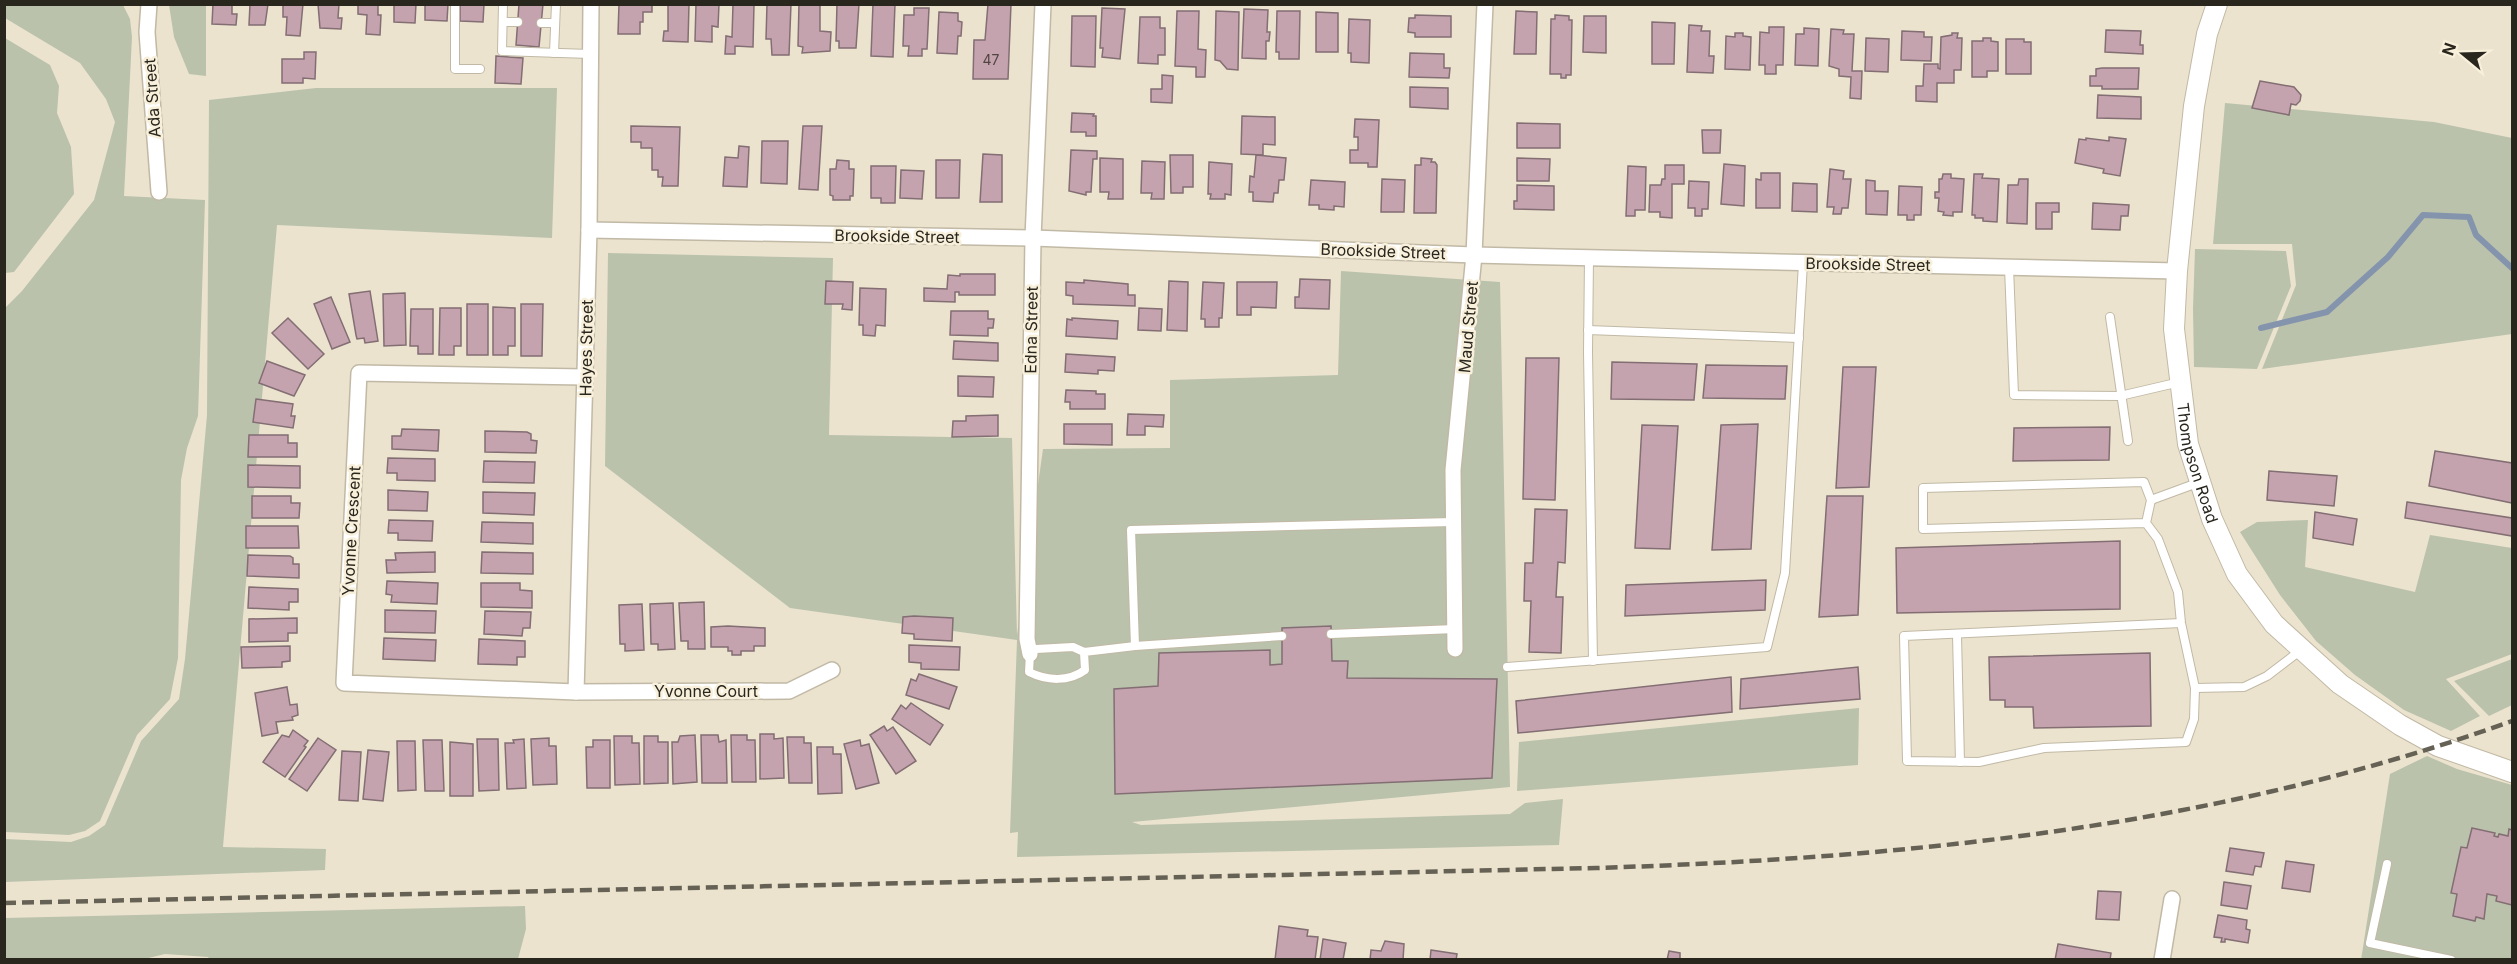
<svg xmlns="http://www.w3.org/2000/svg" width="2517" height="964" viewBox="0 0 2517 964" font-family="Inter,sans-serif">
<rect width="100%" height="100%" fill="#ebe3ce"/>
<g fill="#bac2ac">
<path d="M5 5H123L130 19 132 37 124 196 205 200 198 416 187 448 181 480 178 658 170 699 137 735 100 821 85 831 69 835 5 832V308L22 291 94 200 115 122 106 99 80 63 5 18Z"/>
<path d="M169 5H206V76L189 74 174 37Z"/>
<path d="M5 38 50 65 59 86 57 113 71 147 74 194 14 272 5 273Z"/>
<path d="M316 88H557L552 238 277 225 223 847 326 849 325 870 5 882V839L71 842 89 836 105 825 141 741 179 699 185 659 207 415 209 100Z"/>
<path d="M2225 103 2434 122 2512 138V334L2262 369 2296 285 2292 244H2213Z"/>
<path d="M2195 249 2286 251 2291 286 2257 369 2194 367 2193 309Z"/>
<path d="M608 253 833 258 829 435 1012 438 1017 635 1043 449 1170 448V380L1338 375 1341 271 1500 282 1510 787 1132 822 1141 825 1510 814 1525 803 1563 799 1559 845 1017 857 1018 832 1010 833 1017 640 790 608 605 466Z"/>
<path d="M2308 520 2305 567 2415 592 2430 535 2512 548V654L2446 679 2480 716 2451 731 2404 710 2355 675 2316 641 2280 595 2240 532 2257 522Z"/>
<path d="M2512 659V705L2489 716 2454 681Z"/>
<path d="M1859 708 1858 765 1517 791 1519 742Z"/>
<path d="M2427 756 2457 769 2512 785V959L2361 960 2390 774Z"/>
<path d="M525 906 526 929 518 959 210 960 208 957 165 954 140 960 5 959V918Z"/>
</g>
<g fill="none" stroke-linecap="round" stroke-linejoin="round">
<path stroke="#8594ad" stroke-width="6" d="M2261 328 2327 312 2388 257 2423 215 2469 217 2476 235 2512 268"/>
</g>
<g fill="#c5a3ae" stroke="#836e74" stroke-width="1.5">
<path d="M213 4H232V14H237L236 25 212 24Z"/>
<path d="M250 4H268L265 25H249Z"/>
<path d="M283 4H303L300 36 286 35 287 17H283Z"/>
<path d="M318 4H339L338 18H342L341 29 320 28Z"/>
<path d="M358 4H378V15H381L380 35 366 34 367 15 358 14Z"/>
<path d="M394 4H416L415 23 394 22Z"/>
<path d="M425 4H448L447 21 425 20Z"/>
<path d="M460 4H484L483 22 460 21Z"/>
<path d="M519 4H543L539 47 516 45Z"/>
<path d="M619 4H652V12H643V22H640V34H618Z"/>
<path d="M668 4H689L688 42 663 41 664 31H668Z"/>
<path d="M696 4H719L718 27 712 26V42L695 41Z"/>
<path d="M733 4H754L753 47 735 46V54H725L726 36 732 37Z"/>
<path d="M767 4H791L789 55H772L771 39H766Z"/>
<path d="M799 4H820V31L831 32 830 51 802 53 803 47 798 46Z"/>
<path d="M837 4H859L856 48H839V41H836Z"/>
<path d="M873 4H895L893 57 871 56Z"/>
<path d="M988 4H1011L1008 79H973L974 40H985Z"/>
<path d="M914 8H929L927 49H922V56H908L909 46H903L904 15H914Z"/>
<path d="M1102 8 1125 9 1120 59 1102 57 1103 48H1100Z"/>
<path d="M1244 9 1268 10 1267 32H1270L1269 41H1266V59L1242 58Z"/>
<path d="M1177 11H1199L1198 49 1206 50 1205 77H1196V67L1175 66Z"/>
<path d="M1216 11 1239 12 1238 70 1227 69 1220 61 1215 60Z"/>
<path d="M1277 11H1300L1299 59H1279V52H1276Z"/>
<path d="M1516 11 1537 12 1536 54H1514Z"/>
<path d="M939 12 958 13V21L962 22 961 36H958L957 54 937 53Z"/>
<path d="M1316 12 1338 13V52H1316Z"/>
<path d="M1415 15 1451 16V37H1415V33L1408 32 1409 18H1415Z"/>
<path d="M1555 15 1569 16V20H1572L1571 75H1566V78H1561V74H1550L1551 19H1555Z"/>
<path d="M1072 16H1096L1095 67 1071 66Z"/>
<path d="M1584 16H1606V53L1583 52Z"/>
<path d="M1140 17H1160V28H1165V55H1158V64L1138 63Z"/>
<path d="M1349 19 1370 20 1369 63 1351 62V53H1348Z"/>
<path d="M1652 22 1675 23 1674 64H1652Z"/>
<path d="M1689 25 1702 26 1701 31H1710L1709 56H1714L1713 73 1687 72Z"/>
<path d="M1769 27H1784L1783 65H1776V74H1765V65H1759L1760 32 1769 33Z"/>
<path d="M1804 28 1819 29 1818 66 1795 65 1796 34H1804Z"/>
<path d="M1831 29 1844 30 1843 34H1854L1852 71H1862L1861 99 1850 98 1851 77 1839 76V69L1829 66Z"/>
<path d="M2106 30 2141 31 2140 45H2143V54L2105 52Z"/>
<path d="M1902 31 1924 32V37H1932L1931 61 1901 60Z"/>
<path d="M1735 33H1743V36L1751 37 1750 70 1725 69 1726 36 1735 37Z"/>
<path d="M1952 33H1958L1957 38H1962L1961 70H1954V83H1937V102L1916 101V86H1923L1924 64H1938V68L1940 69 1941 37 1952 35Z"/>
<path d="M1866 38 1889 39 1888 72 1865 71Z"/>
<path d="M1983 38H1991V41L1998 42V71H1987V77H1972V41H1983Z"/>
<path d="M2006 39H2024V42H2031V74H2006Z"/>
<path d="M304 52H316L315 79 303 78V83H282V59H304Z"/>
<path d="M1410 53 1444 54V68H1450L1449 78 1409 77Z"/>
<path d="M496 56 523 58 521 84 495 83Z"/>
<path d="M2102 68H2139L2138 89H2102V86H2090V76H2096V69Z"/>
<path d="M1162 75 1173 76 1172 103 1151 102V89H1162Z"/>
<path d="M2260 81 2294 87 2301 95 2300 101 2296 105 2291 104 2289 115 2252 108Z"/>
<path d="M1410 87 1448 88V109L1410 107Z"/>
<path d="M2098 95 2141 97V119L2097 118Z"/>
<path d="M1072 113 1094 114 1093 116H1096V136H1086V132H1071Z"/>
<path d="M1242 116 1275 117V145L1263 144V155L1241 154Z"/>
<path d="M1355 119 1379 120 1377 167H1368V163H1350V150H1358V137H1354Z"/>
<path d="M1517 123 1560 124V148H1517Z"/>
<path d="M631 126 680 127 678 186H662L663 177H658V170H652V148H641V142H631Z"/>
<path d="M803 126H822L818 190 799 189Z"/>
<path d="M1702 130H1721L1720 153H1703Z"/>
<path d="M2109 137 2126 139 2120 176 2103 173 2104 169 2075 163 2079 139 2086 140V138L2109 141Z"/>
<path d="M762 141H788L787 184 761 183Z"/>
<path d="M739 146 749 147 747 187 723 186 725 157 738 158Z"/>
<path d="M1071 150 1097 151V159H1093L1091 192H1086V195L1069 191Z"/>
<path d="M983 154 1002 155V202H980Z"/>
<path d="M1170 155H1193V187H1183V193H1171Z"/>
<path d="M1256 155 1286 158 1284 180H1279L1278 193H1274L1273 202 1253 201V192H1249L1250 176 1254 177Z"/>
<path d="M1100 158 1123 159V199H1108L1109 192H1100Z"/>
<path d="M1421 158 1432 159 1431 162H1435L1437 165 1436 213H1414L1415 165H1421Z"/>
<path d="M1517 158 1550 159 1549 181H1517Z"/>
<path d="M837 160 849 161V169H854L853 196H850V200H833V196L830 195V169H836Z"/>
<path d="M936 160H960L959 198H936Z"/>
<path d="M1142 161 1165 162 1164 199H1151L1152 193H1141Z"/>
<path d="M1209 162 1232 164 1231 195 1225 194V199H1210L1211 194H1208Z"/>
<path d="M1724 164 1745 166 1744 206 1721 204Z"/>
<path d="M1665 165H1684V184H1672V218L1660 217V212H1649L1650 185H1661L1662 179H1665Z"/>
<path d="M871 166H896L895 203H881V198H871Z"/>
<path d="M1628 166 1646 167 1645 210H1635V216H1626Z"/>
<path d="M1830 169 1844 171 1843 179H1851L1848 208H1842L1841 214H1833L1834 207H1827Z"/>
<path d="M901 170 924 171 922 199 900 198Z"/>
<path d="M1761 173H1780V208H1756V179L1761 180Z"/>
<path d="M1943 174H1951V178L1964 179 1962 212H1953V216L1943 215 1944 212 1938 211 1939 198H1935V192H1939V179H1942Z"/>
<path d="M1974 174H1983L1982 178 1999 179 1997 222 1983 221V218H1975V215H1972Z"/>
<path d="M1382 179 1405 180 1404 212H1381Z"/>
<path d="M2019 179H2028L2027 224 2007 223 2008 185H2018Z"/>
<path d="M1311 180 1345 182 1344 207 1334 206V210L1319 209V205H1309Z"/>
<path d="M1866 180 1875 181V191H1888L1887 215 1866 214Z"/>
<path d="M1689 181 1709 182 1708 209H1702V216H1695V208H1688Z"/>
<path d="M1793 183 1817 184V212L1792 211Z"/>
<path d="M1517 185 1554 186V210L1514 209V201H1517Z"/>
<path d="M1899 186 1922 187 1921 215H1914V220H1907V215H1898Z"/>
<path d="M2036 203H2059V212H2052V229H2036Z"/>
<path d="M2093 203 2129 205 2128 216H2121L2120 230 2092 229Z"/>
<path d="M960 274H995V295H959V292H955V302L924 301V288L947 289 948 275 960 276Z"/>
<path d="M1300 279 1330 280 1329 309 1295 308V297H1299Z"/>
<path d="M1084 280 1128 284V295H1135V306L1073 304V296L1066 295V282L1084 283Z"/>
<path d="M826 281 853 282 852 310 842 309 843 304H825Z"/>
<path d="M1169 281 1188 282 1187 331 1167 330Z"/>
<path d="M1203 282 1224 283 1222 318H1219V327H1205V319H1201Z"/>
<path d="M1237 282H1277L1276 308 1251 307V315H1237Z"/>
<path d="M860 288 886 289 885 326 876 325 875 336 863 335V325H859Z"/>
<path d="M370 291 378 341 365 343 364 338 357 339 356 335 349 294Z"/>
<path d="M405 293 406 345 384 346 383 294Z"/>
<path d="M331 297 350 342 332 349 314 304Z"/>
<rect x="467" y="304" width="21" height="51"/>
<path d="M521 304H543L542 356H521Z"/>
<path d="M493 307 515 308V346H508V355H493Z"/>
<path d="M440 308H461V346H454V355H439Z"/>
<path d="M1139 308 1162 309 1161 331 1138 330Z"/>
<path d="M411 309H433V354H418V346H410Z"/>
<path d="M951 311H988V319H994L993 328H988V336L950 335Z"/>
<path d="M288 318 324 354 308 369 272 333Z"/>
<path d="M1072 318 1118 321 1117 339 1066 336 1067 319 1072 320Z"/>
<path d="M954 341 998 343V361L953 359Z"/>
<path d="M1066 354 1115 357 1114 371 1098 370V374L1065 372Z"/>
<path d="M1526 358H1559L1555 500 1523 499Z"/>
<path d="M267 361 305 375 294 396 259 383Z"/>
<path d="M1612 362 1697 364 1694 400 1611 399Z"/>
<path d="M1706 365 1787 366 1785 399 1703 398Z"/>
<path d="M1843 367H1876L1869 487 1836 488Z"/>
<path d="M958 376 994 377 993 397 958 396Z"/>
<path d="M1066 390 1096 391V394H1105V409H1070V402H1065Z"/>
<path d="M256 399 293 404 291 416H295L293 428 253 422Z"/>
<path d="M1128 414 1164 415 1163 427 1145 426V435H1127Z"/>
<path d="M998 415V436L952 437 953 421H966V416Z"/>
<path d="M1064 424H1112V445L1064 444Z"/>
<path d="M1758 424 1751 549 1712 550 1721 425Z"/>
<path d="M1642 425 1678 426 1670 549 1635 548Z"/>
<path d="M2110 427 2109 460 2013 461 2014 428Z"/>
<path d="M402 429 439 430 438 451 392 449V436H401Z"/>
<path d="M485 431 527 432 531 434V440L537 441 536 453 485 452Z"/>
<path d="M249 435H288V443H297V457H248Z"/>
<path d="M2435 451 2512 463V503L2429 486Z"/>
<path d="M388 458 435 459V481L397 480V473H387Z"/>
<path d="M484 461 535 462 534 483 483 482Z"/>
<path d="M248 465 300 466V488L248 487Z"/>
<path d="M2269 471 2337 476 2334 506 2267 500Z"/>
<path d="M388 490 428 492 427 511 388 510Z"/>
<path d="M483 492 535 493 534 515 483 513Z"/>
<path d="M252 496H291V503H300L299 518H252Z"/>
<path d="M1827 496H1863L1858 615 1819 617Z"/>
<path d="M2407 502 2512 518V536L2405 518Z"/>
<path d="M1535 509 1567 510 1565 563 1558 562 1556 597H1563L1561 653 1529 652 1531 601H1524L1525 563H1533Z"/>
<path d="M2315 512 2357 519 2353 545 2313 538Z"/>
<path d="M389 520 433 521 432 541 398 540V533H388Z"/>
<path d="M482 522 533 523V544L481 542Z"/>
<path d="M246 526H298L299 548H246Z"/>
<path d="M2120 541V609L1897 613 1896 548Z"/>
<path d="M435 552V572L387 573 386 560H396L395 553Z"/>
<path d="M482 552 533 553V574L481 573Z"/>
<path d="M248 555 290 556 293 558V564H299V578L247 576Z"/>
<path d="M1766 580 1765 610 1625 616 1626 585Z"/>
<path d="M387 581 438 583 437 604 391 602 392 595 386 594Z"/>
<path d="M481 583H520V590L532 591V608L481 607Z"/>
<path d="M249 587 298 589V602H289V610L248 608Z"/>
<path d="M704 602 705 649H688V641H681L679 603Z"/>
<path d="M673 603 675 649 658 650V644H651L650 604Z"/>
<path d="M642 604 644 650 625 651V644H620L619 605Z"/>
<path d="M385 610 436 611 435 633 385 632Z"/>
<path d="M485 611 531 612 530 628H523L522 636 484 634Z"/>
<path d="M914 616 953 618 952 641 914 639V634L902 633 903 617Z"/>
<path d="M297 618V633H288V641L249 642V619Z"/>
<path d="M728 626 765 628V646H754V651H741V655H732V651H728V647H711V627Z"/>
<path d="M1331 626 1332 661H1348L1347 678 1497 679 1492 778 1115 794 1114 689 1158 686 1159 653 1270 650V665L1282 664V628Z"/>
<path d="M384 638 436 640 435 661 383 659Z"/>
<path d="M479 639 525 641V657H517V665L478 664Z"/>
<path d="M909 645 960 647 959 670 921 669V663L909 662Z"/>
<path d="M290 646V661L282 662V667L242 668 241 647Z"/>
<path d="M2150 653 2151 726 2034 728 2033 707H2005V700H1990L1989 657Z"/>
<path d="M1858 667 1860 699 1740 709 1741 679Z"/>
<path d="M919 674 957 687 949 709 906 695 911 679 916 681Z"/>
<path d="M1731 677 1732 712 1518 733 1516 701Z"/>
<path d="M287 687 290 705 297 704 298 715 292 717 293 720 276 722 278 733 262 736 255 693Z"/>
<path d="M911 703 943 725 930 745 892 719 901 705 906 709Z"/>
<path d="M884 726 887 731 893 727 916 761 896 774 870 735Z"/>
<path d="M293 730 308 741 304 746 306 747 285 777 263 762 282 735 289 737Z"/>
<path d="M760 734H774V739L783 738 784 778 760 779Z"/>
<path d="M695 735 697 782 673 784 672 742H678L680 736Z"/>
<path d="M701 735H718L719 742 726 740 727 783H702Z"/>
<path d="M731 735H747V740H755L756 782H732Z"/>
<path d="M614 736H632V743H639L640 784 615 785Z"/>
<path d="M644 736H658V742H668V783L644 784Z"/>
<path d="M787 737H804V743H811L812 783H789Z"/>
<path d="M318 738 336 750 307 791 289 779Z"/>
<path d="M549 738V746H556L557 784 533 785 531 739Z"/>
<path d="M477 739H498L499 790 479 791Z"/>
<path d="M524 739 526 788 507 789 505 743H514L513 740Z"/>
<path d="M423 740H442L444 791H425Z"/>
<path d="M593 740H610V788H587L586 747H593Z"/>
<path d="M860 740 861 746 869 744 879 783 856 789 844 744Z"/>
<path d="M397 741H415L416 790 398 791Z"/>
<path d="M450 742 473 744V796H450Z"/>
<path d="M817 747H833V754H841L842 793 818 794Z"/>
<path d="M368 750 389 752 383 801 363 799Z"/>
<path d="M342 751 361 752 358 801 339 800Z"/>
<path d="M2472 828 2495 833 2494 836 2498 837 2499 834 2508 836 2509 829 2512 830V905L2496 901 2497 896 2487 894 2484 919 2476 917 2475 921 2453 916 2457 894 2451 893 2461 847 2467 848Z"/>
<path d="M2230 848 2264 853 2261 867 2255 866 2253 875 2226 871Z"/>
<path d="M2286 861 2314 865 2310 892 2282 888Z"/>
<path d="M2224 882 2251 886 2247 909 2221 905Z"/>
<path d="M2098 891 2121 892 2119 920 2096 919Z"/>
<path d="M2218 915 2247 920 2246 929 2250 930 2248 943 2225 939V942H2221L2222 938 2214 937Z"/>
<path d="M1279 926 1308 930 1307 936 1318 937 1315 960H1275Z"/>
<path d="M1323 939 1346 943 1343 960H1320Z"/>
<path d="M1385 941 1404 944 1403 960H1370L1371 950 1381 951Z"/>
<path d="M2058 944 2111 953 2110 960H2055Z"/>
<path d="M1431 950 1457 954 1456 960H1430Z"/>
<path d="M1669 951 1680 953V960H1667Z"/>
</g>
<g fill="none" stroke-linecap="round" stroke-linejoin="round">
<defs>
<g id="service">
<path d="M455 4V69H480"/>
<path d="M503 4 502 51 590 54"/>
<path d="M503 22H518"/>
<path d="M541 23H555"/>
<path d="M554 53 556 4"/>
<path d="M1589 258 1588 352 1593 661"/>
<path d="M2009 267 2014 395 2120 396 2180 382"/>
<path d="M2110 317 2128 441"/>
<path d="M1588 330 1799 338"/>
<path d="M2151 500 2200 482"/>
<path d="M2146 523 1923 529V488L2144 482 2151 500 2146 523 2158 539 2178 592 2181 623 2195 688 2194 719 2186 742 2044 748 1979 762 1907 761 1904 636 2181 623"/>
<path d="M1331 634 1455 629"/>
<path d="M1957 635 1960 762"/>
<path d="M1282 636 1135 646 1131 530 1452 522"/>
<path d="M1084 652 1085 670C1069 682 1047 681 1029 672L1030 654 1036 649 1073 647 1084 652 1135 646"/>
<path d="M1507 667 1767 647 1785 573 1803 263"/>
<path d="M2195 688 2244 687 2267 676 2301 650"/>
<path d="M2387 864 2370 943 2451 960"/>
</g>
<g id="minor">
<path d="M149 4 147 32 159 192"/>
<path d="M589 230 1033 238 1474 255 2177 271"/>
<path d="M585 377 359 373 344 683 576 692 789 691 832 670"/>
<path d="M1455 649 1453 470 1474 255 1485 4"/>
<path d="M1030 654 1027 639 1033 238 1043 4"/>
<path d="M576 692 589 230 591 4"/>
<path d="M2162 960 2172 899"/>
</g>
<g id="tertiary">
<path id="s1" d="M2217 4 2207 34 2194 106 2177 271 2174 329 2188 444 2212 519 2237 574 2274 624 2340 684 2400 725 2438 746 2512 772"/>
</g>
</defs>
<use href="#service" stroke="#c1b9a5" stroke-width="10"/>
<use href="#minor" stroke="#c1b9a5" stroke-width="18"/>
<use href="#tertiary" stroke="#c1b9a5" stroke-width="22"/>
<use href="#service" stroke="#fff" stroke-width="8"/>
<use href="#minor" stroke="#fff" stroke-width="15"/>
<use href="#tertiary" stroke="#fff" stroke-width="20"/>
<path stroke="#666155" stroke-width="4.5" stroke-dasharray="12 6" stroke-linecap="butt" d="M4 903 1596 868C1907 858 2219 827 2512 721"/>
</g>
<g text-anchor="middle" stroke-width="5" stroke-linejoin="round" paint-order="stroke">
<g font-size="14" fill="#504542">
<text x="991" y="65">47</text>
</g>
<g font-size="16" fill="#29261e" stroke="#f8f0db">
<text transform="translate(152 98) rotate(-94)" y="6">Ada Street</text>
<text transform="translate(897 236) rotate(1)" y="6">Brookside Street</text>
<text transform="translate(1383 251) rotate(2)" y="6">Brookside Street</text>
<text transform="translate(1868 264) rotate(1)" y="6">Brookside Street</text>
<text transform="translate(1468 327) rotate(-85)" y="6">Maud Street</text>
<text transform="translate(1031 330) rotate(-89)" y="6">Edna Street</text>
<text transform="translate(586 348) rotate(-89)" y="6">Hayes Street</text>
<text dy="6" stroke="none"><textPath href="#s1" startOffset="465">Thompson Road</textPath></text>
<text transform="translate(351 531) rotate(-87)" y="6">Yvonne Crescent</text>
<text x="706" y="697">Yvonne Court</text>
</g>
</g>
<rect width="2517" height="964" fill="none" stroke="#29261e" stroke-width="12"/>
<g transform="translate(2463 54) rotate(289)" stroke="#f8f0db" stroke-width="4.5" paint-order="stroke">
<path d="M0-4.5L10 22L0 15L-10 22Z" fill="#29261e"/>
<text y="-9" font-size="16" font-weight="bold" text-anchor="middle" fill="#29261e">N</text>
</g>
</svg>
